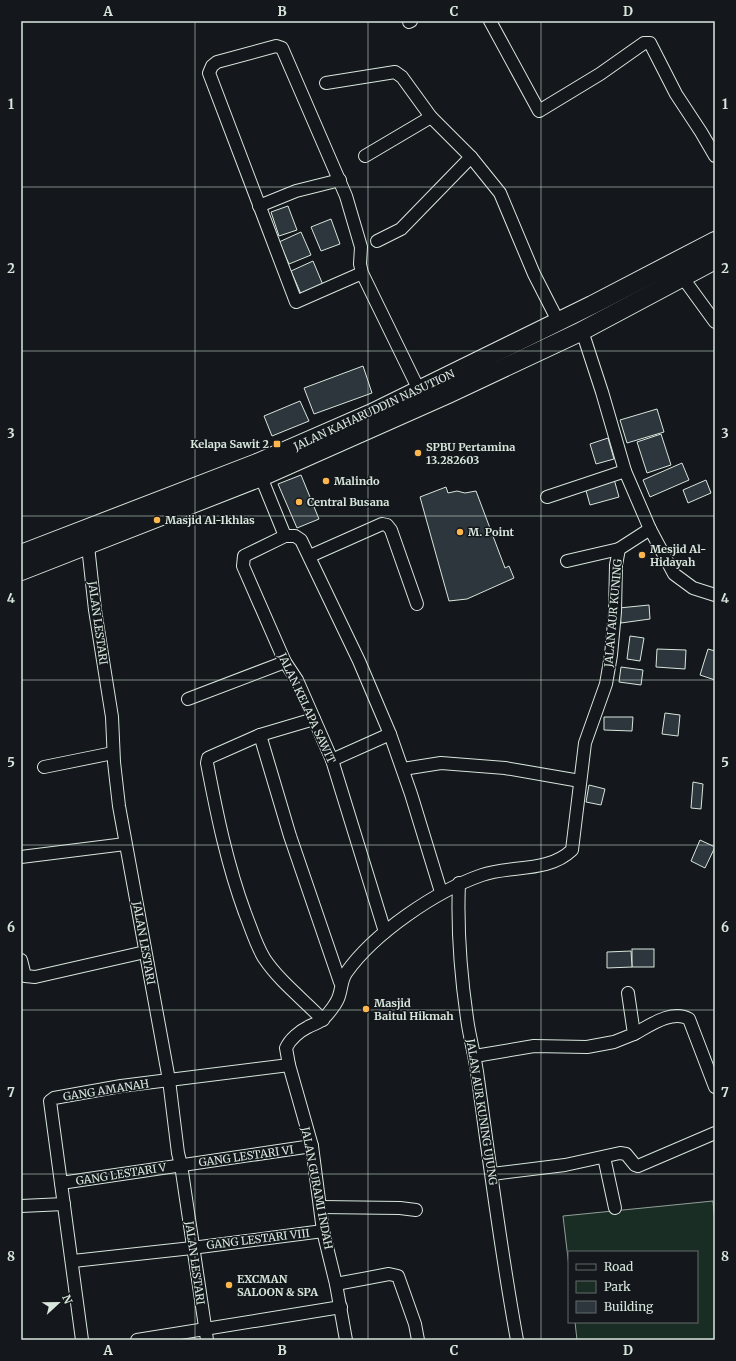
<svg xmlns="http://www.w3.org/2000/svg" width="736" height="1361" viewBox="0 0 736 1361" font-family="Merriweather,serif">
<rect width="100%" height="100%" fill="#14181c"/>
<path fill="#1a2d24" stroke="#939e99" d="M713 1201 715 1223V1340H577L575 1322H697V1252H569V1267L563 1216Z"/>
<g fill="#2c363c" stroke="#d8e6dc">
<path d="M288 206 297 230 279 236 271 212Z"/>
<path d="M331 219 340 244 321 251 311 227Z"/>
<path d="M301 232 311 255 289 264 279 242Z"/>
<path d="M313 261 323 285 301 294 291 271Z"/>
<path d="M363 366 372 393 314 414 304 388Z"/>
<path d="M300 401 309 421 272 436 264 416Z"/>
<path d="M657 409 664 432 627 443 620 420Z"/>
<path d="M661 434 671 465 647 473 637 442Z"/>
<path d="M608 438 614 459 596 464 590 444Z"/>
<path d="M682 463 689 480 650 497 643 480Z"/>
<path d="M301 475 319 519 297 528 278 484Z"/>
<path d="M614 479 619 497 590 505 585 487Z"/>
<path d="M706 480 711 493 688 503 683 490Z"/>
<path d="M446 487 448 493 457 491 465 493 476 491 505 568 509 566 514 578 467 599 449 601 420 497Z"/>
<path d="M649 605 650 619 621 623 619 608Z"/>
<path d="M630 636 644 638 640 661 627 659Z"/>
<path d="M657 649 686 650 685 669 656 667Z"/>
<path d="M708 649 715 651V680L700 675Z"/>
<path d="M621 667 643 670 641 685 619 682Z"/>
<path d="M665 713 680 715 678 736 662 734Z"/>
<path d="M604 717H633L632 731 604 730Z"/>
<path d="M693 782 703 784 701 809 691 808Z"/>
<path d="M589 785 605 789 601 805 586 802Z"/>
<path d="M700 840 715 847 705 868 691 861Z"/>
<rect x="632" y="949" width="22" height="18"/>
<path d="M631 951 632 967 607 968V952Z"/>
</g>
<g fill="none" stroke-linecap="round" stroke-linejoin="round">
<defs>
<g id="minor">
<path d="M490 21 539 111 600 74 644 43H650L676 94 701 132 715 156"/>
<path d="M409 22 411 21"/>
<path d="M326 83 395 72 402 77 431 117 471 157 500 193 534 274 558 321"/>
<path d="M365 156 431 117"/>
<path d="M259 206 296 191 340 180"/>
<path d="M377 241 401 229 471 157"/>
<path d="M362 273 296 302 209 73 212 66 217 62 276 46 282 48 346 196 361 247 360 264 362 273 419 390"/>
<path d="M683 278 715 322"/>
<path d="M580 332 585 340 602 392 625 471 650 529 674 574 693 588 715 595"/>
<path d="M261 477 285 536H295L301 540 359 661 390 734 411 794 441 892"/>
<path d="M547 497 625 471"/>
<path d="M285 536 244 556 243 566 285 662 297 680 332 760 385 932"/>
<path d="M88 546 95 610 112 717 114 762 119 806 169 1080 178 1153 181 1165 207 1340"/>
<path d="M310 556 382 524 387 525 391 530 417 604"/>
<path d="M567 561 619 549"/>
<path d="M188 699 285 662"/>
<path d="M314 719 260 735 208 758 207 763C217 815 227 864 245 913 251 928 256 945 264 958 279 981 304 1000 323 1020"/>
<path d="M260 735 290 836 340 982"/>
<path d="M332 760 390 734"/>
<path d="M44 767 113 753"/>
<path d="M403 769 441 763 505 768 580 781"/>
<path d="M21 857 125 844"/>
<path d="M459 883C457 930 461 979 468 1025 471 1043 476 1061 478 1079 490 1166 501 1253 517 1340"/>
<path d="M21 960 25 976 35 977 145 952"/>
<path d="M634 1034C649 1026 672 1009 689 1019L715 1087"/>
<path d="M475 1056 534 1046 587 1047 614 1042 634 1034 628 993"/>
<path d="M604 1157 615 1208"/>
<path d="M492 1174 565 1165 620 1153 626 1154 635 1165 638 1166 715 1133"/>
<path d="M61 1183 312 1146"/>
<path d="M21 1206 64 1204"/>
<path d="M321 1207 400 1208 416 1210"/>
<path d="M73 1261 192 1248 323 1231"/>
<path d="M336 1284 389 1274 398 1276 415 1324 418 1340"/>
<path d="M82 1340 50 1101 54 1098 121 1086 289 1065"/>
<path d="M137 1340 341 1307"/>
<path d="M346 1340 336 1284 323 1231 312 1146 289 1065 286 1048C290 1039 300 1031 308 1027 313 1024 320 1023 324 1018 329 1013 337 1003 339 996 342 987 341 981 346 973 374 933 436 891 482 875 511 865 548 873 572 850L585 743 606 684 611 655 615 612 616 565 619 549 650 529"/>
</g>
<g id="highway">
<path d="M21 554 257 463 372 413 592 305 715 241"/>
<path d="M21 571 261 477 448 394 580 332 715 260"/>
</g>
</defs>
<use href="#minor" stroke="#d8e6dc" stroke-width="14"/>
<use href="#highway" stroke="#d8e6dc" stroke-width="20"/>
<use href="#minor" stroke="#14181c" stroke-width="12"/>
<use href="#highway" stroke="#14181c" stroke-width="18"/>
</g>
<path fill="none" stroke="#d8e6dc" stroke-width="1" stroke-opacity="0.55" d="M195 21V1340M368 21V1340M541 21V1340M21 187H715M21 351H715M21 516H715M21 680H715M21 845H715M21 1010H715M21 1174H715"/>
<g fill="#ffb74d" stroke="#14181c" stroke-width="1.5">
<rect x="273" y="440" width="8" height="8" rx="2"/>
<circle cx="418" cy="453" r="4"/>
<circle cx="326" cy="481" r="4"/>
<circle cx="299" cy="502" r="4"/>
<circle cx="157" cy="520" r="4"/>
<circle cx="460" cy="532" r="4"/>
<circle cx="642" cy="555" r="4"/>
<circle cx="366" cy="1009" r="4"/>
<circle cx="229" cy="1285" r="4"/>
</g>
<g text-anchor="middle" stroke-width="3" stroke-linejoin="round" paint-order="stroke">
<g font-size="11" fill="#d8e6dc" stroke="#14181c">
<text transform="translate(374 410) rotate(-25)" y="4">JALAN KAHARUDDIN NASUTION</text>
<text transform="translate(613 613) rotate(-85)" y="4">JALAN AUR KUNING</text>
<text transform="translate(98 623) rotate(82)" y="4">JALAN LESTARI</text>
<text transform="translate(307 708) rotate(65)" y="4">JALAN KELAPA SAWIT</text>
<text transform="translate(144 943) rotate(80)" y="4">JALAN LESTARI</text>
<text transform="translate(106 1090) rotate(-9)" y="4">GANG AMANAH</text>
<text transform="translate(482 1112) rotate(81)" y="4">JALAN AUR KUNING UJUNG</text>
<text transform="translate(246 1156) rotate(-8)" y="4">GANG LESTARI VI</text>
<text transform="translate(121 1174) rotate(-9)" y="4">GANG LESTARI V</text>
<text transform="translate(317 1188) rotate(79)" y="4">JALAN GURAMI INDAH</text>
<text transform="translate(258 1239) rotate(-7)" y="4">GANG LESTARI VIII</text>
<text transform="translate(195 1263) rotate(82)" y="4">JALAN LESTARI</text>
</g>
<g font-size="11" font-weight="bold" fill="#d8e6dc" stroke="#14181c" text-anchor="start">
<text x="269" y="448" text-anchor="end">Kelapa Sawit 2</text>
<text x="426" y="451">SPBU Pertamina<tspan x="426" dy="13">13.282603</tspan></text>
<text x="334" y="485">Malindo</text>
<text x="307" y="506">Central Busana</text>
<text x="165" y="524">Masjid Al-Ikhlas</text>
<text x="468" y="536">M. Point</text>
<text x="650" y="553">Mesjid Al-<tspan x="650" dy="13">Hidayah</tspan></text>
<text x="374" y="1007">Masjid<tspan x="374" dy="13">Baitul Hikmah</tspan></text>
<text x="237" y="1283">EXCMAN<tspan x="237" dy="13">SALOON &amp; SPA</tspan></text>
</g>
</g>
<rect width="736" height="1361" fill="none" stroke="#14181c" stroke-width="44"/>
<rect x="568" y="1251" width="130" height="72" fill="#14181c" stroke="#626a69"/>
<rect x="576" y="1264" width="20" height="6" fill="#14181c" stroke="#626a69"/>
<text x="604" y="1271" font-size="12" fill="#d8e6dc">Road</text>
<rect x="576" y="1281" width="20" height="12" fill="#1a2d24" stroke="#626a69"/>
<text x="604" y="1291" font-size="12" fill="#d8e6dc">Park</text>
<rect x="576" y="1301" width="20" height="12" fill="#2c363c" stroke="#626a69"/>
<text x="604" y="1311" font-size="12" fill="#d8e6dc">Building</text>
<g transform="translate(58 1303) rotate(68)" stroke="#14181c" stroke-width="3" paint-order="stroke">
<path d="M0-3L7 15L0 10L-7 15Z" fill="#d8e6dc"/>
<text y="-6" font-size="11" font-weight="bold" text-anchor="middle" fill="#d8e6dc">N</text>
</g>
<rect x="22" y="22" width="692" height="1317" fill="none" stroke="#d8e6dc" stroke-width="1.5"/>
<g font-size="13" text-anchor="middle" font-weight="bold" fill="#d8e6dc">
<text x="108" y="16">A</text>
<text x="282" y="16">B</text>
<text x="454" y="16">C</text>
<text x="628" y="16">D</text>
<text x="11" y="109">1</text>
<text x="725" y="109">1</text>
<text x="11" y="273">2</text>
<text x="725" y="273">2</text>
<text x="11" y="438">3</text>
<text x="725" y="438">3</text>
<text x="11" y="603">4</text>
<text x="725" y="603">4</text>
<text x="11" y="767">5</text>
<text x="725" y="767">5</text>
<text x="11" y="932">6</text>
<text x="725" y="932">6</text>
<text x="11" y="1097">7</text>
<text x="725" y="1097">7</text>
<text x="11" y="1261">8</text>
<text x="725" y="1261">8</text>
<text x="108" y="1355">A</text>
<text x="282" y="1355">B</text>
<text x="454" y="1355">C</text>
<text x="628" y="1355">D</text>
</g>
</svg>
